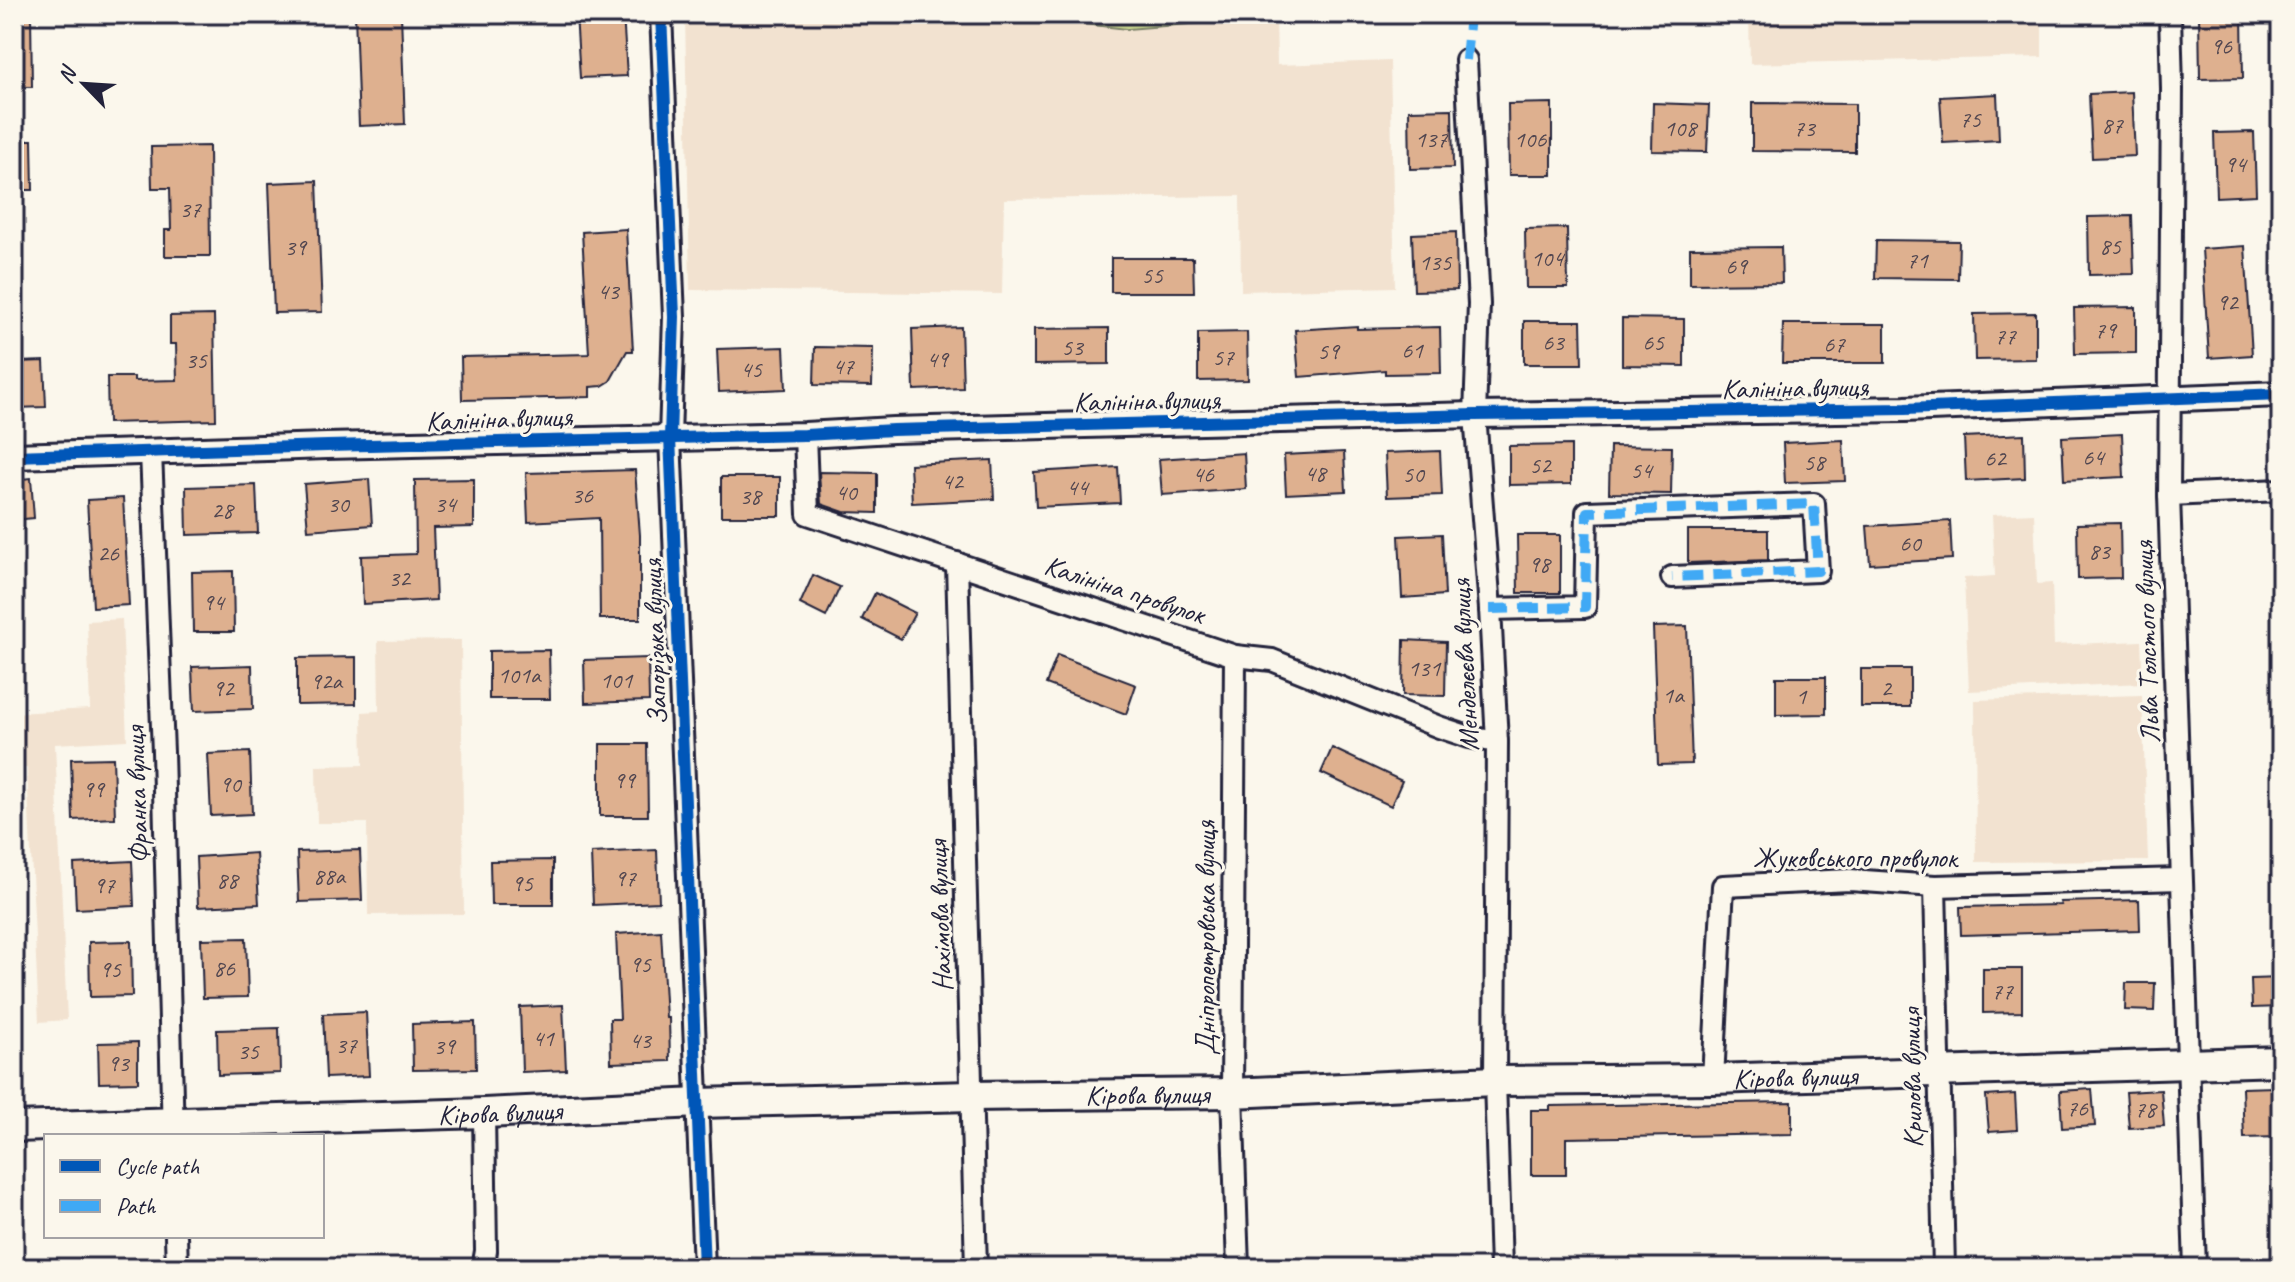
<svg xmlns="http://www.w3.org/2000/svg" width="2295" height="1282" viewBox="0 0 2295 1282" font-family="Caveat,sans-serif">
<rect width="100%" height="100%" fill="#fbf7ec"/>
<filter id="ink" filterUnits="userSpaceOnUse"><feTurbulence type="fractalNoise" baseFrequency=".0125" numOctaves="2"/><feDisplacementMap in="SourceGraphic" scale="16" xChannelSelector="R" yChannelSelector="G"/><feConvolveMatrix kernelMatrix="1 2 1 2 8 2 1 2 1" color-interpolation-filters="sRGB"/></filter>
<g filter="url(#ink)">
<g fill="#f2e2d0">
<path d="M685 14H998L1127 29 1276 17 1277 65 1390 61 1395 287 1241 291 1240 196 1004 199 1002 294 690 290Z"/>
<path d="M1749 14H2042V57L1750 64Z"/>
<path d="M2034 513 2037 584 2052 583 2054 645 2141 641 2143 683 1969 691 1964 578 1995 576 1992 515Z"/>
<path d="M122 619 127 740 55 744 67 1020 39 1022 27 768H14V713L90 709 87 621Z"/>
<path d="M461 640 464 914 368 915 367 823H317L316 766 363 765 362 712 379 711 378 641Z"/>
<path d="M2142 695 2148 861 1976 862 1975 700Z"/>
</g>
<path fill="#d2e093" stroke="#7a8167" stroke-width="2" d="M998 14H1339L1276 17 1127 29Z"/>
<g fill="#deb08f" stroke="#22223b" stroke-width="2">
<path d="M14 14H31L32 87H14Z"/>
<path d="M355 14H401L405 124 359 126Z"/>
<path d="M576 14H623L627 76 580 78Z"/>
<path d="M2199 14H2242L2243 78 2200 79Z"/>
<path d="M2132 92 2135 156 2092 158 2089 94Z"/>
<path d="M1997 94 1999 140 1943 143 1940 97Z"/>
<path d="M1552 103V175H1509L1508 104Z"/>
<path d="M1653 103 1709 105 1707 152 1652 151Z"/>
<path d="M1752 103 1855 104V152L1752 151Z"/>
<path d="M1452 109 1453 168 1410 169 1409 110Z"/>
<path d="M2254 132 2256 195 2216 197 2214 133Z"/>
<path d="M14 140H32L33 190H14Z"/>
<path d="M209 146 210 256H165V230H171L170 188H152L151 147Z"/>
<path d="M317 181 322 312 274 313 269 183Z"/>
<path d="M2132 216 2134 274 2089 275 2088 217Z"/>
<path d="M1567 228 1568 288H1526L1525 229Z"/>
<path d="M626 229 633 351H627L610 381 602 386 590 387V397L462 400 461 357 589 354 582 232Z"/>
<path d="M1456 232 1457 290 1414 291 1412 234Z"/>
<path d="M1876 240 1959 241 1958 279 1875 278Z"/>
<path d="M2245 246 2252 355 2209 358 2202 249Z"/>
<path d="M1781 247 1782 283 1690 284V248Z"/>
<path d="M1111 258H1193L1194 292H1111Z"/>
<path d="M2136 307V353L2075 354 2074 308Z"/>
<path d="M2036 313V359L1975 360 1974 314Z"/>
<path d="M214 315 216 420 108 423 107 377H134V381L177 380 176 344H170V316Z"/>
<path d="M1622 318 1684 319V366L1622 365Z"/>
<path d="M1524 321H1581L1582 364H1524Z"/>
<path d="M1783 324H1885V363H1782Z"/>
<path d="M1357 326V329L1440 327 1441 373 1385 374V370L1299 377 1295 330Z"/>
<path d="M961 327 963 388 914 390 912 329Z"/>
<path d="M1109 328V364L1034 365V329Z"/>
<path d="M1247 332 1248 380 1198 381V333Z"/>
<path d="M784 347 786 389 719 392 717 349Z"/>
<path d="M815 347 873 348 872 386 814 385Z"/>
<path d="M44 361 46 407 14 408V368H19V362Z"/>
<path d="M2024 434 2025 478 1966 481 1964 437Z"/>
<path d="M2122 434 2124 477 2064 480 2062 437Z"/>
<path d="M1843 440 1845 481 1785 483 1783 443Z"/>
<path d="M1571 445V484L1509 485V446Z"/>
<path d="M1610 446 1672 447 1671 494 1609 493Z"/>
<path d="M1440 451 1442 495 1387 497 1385 453Z"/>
<path d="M1344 452 1346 491 1286 494 1284 455Z"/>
<path d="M1244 453 1246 489 1162 495 1159 459Z"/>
<path d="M992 460 994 499 912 503 910 464Z"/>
<path d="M1118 467 1120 503 1036 507 1034 472Z"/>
<path d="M635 470 640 535V619H600L599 518 528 522 526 473Z"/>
<path d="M819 472 877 473V513L844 512 821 504Z"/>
<rect x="721" y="477" width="59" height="39"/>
<path d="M31 478 34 518 14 520V480Z"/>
<path d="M369 479 372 525 308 530 304 484Z"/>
<path d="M474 479V527L433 528 436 600 363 604 361 556 416 554 415 480Z"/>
<path d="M256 485 258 533 187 535 186 487Z"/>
<path d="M123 498 129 605 93 607 87 500Z"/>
<path d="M1950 521 1952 559 1870 564 1867 526Z"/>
<path d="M2120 523 2121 578 2078 579 2077 524Z"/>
<path d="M1688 530H1768V560L1688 563Z"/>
<path d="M1442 534 1445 595 1402 598 1399 536Z"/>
<path d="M1517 535H1560V593H1518Z"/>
<path d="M233 571 234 632H193L192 572Z"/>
<path d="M813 575 840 587 826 617 800 604Z"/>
<path d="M875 593 915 613 901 639 862 619Z"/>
<path d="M1687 626 1692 764 1658 765 1653 627Z"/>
<path d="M1404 640 1446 642 1445 696 1403 695Z"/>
<path d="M549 650 550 699H489V651Z"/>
<path d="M1057 655 1136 685 1126 714 1046 684Z"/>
<path d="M356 657V704L297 705V658Z"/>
<path d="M648 658 649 701 585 703 584 660Z"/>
<path d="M252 665 253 709 194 711 192 667Z"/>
<rect x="1861" y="669" width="49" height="38"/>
<path d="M1776 677H1826V714L1776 715Z"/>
<path d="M600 744H647L648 816H600Z"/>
<path d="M1332 748 1402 781 1391 806 1321 773Z"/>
<path d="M250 752 252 814 211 816 208 754Z"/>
<path d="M113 758 115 818 73 820 71 759Z"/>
<path d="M360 850 362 900 299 902 297 852Z"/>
<path d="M657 850 659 902 593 905 591 853Z"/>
<path d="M256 853 259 904 198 907 196 857Z"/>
<path d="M553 860V905H491L490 861Z"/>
<path d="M132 861 134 906 76 909 74 864Z"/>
<path d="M2139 900 2140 930 1961 935 1960 907 2061 905 2060 902Z"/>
<path d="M661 931 666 1018H669L670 1061 611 1063 610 1019H620L616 934Z"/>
<path d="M246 938 248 997 203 998 201 939Z"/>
<path d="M131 941 132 996 90 997 89 942Z"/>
<path d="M1983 969H2022V1012L1983 1013Z"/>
<path d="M2281 978V1007L2252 1008 2251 979Z"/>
<path d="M2126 983H2155L2154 1011 2125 1010Z"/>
<path d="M563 1005 566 1070 522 1072 520 1007Z"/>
<path d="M366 1012 369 1076 326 1078 323 1014Z"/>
<path d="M475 1022 476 1069 413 1070 412 1024Z"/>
<path d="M279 1028 280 1073 218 1075 217 1030Z"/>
<path d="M138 1042V1082L99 1083 98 1043Z"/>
<path d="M2275 1087 2278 1137 2244 1138 2242 1088Z"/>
<path d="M2092 1089 2095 1126 2062 1128 2060 1091Z"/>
<path d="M2161 1090 2164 1126 2129 1128 2126 1092Z"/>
<path d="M2015 1094 2017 1130 1989 1132 1986 1096Z"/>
<path d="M1792 1102V1134L1566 1138V1175H1531V1110H1550V1106Z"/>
</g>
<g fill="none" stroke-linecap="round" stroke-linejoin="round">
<defs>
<g id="minor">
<path d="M661 14 674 317 670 437 704 1268"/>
<path d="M2170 14 2172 89 2169 495 2195 1268"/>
<path d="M1466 60 1479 304 1475 415 1490 609 1497 742 1495 1081 1501 1268"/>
<path d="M805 435 808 514 1235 656 1272 660 1439 727 1469 737 1497 742"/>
<path d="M151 452 163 752 173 1136"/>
<path d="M2169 495 2281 490"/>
<path d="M957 563 976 1268"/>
<path d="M1490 609 1585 607 1587 512 1814 504 1818 571 1672 577"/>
<path d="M1235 656 1232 1093 1238 1268"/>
<path d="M1935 886 1944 1268"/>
<path d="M1713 1079 1723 886 1850 880 1935 886 2181 879"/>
<path d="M176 1236 177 1268"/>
<path d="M483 1268 486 1251 484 1113"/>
</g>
<path id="tertiary" d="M14 456 327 446 805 435 893 430 1475 415 1905 409 2281 394"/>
<g id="secondary">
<path id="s1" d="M14 1127 484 1113 699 1103 972 1096 1232 1093 1495 1081 1713 1079 2281 1061"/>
</g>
</defs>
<use href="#minor" stroke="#22223b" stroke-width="26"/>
<use href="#tertiary" stroke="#22223b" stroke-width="30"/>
<use href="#secondary" stroke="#22223b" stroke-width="34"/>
<use href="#minor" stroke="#fbf7ec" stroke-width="20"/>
<use href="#tertiary" stroke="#fbf7ec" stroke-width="24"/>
<use href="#secondary" stroke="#fbf7ec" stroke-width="28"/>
<g stroke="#3fa9f5" stroke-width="10" stroke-dasharray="20 10" stroke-linecap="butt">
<path d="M1466 60 1470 14"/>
<path d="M1490 609 1585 607 1587 512 1814 504 1818 571 1672 577"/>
</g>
<defs>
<g id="cycleway">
<path d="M661 14 674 317 670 437 704 1268"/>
<path d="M14 456 327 446 805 435 893 430 1475 415 1905 409 2281 394"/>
</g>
</defs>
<use href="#cycleway" stroke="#fbf7ec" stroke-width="17"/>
<use href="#cycleway" stroke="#0057b8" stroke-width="12"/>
</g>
</g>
<g text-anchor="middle" stroke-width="6" stroke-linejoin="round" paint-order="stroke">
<g font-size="24" fill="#514650">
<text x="2221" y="54">96</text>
<text x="1970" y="127">75</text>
<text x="2112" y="133">87</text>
<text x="1680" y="136">108</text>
<text x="1804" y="136">73</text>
<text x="1431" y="147">137</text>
<text x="1530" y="147">106</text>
<text x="2235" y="172">94</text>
<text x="190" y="217">37</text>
<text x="2110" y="254">85</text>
<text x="295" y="255">39</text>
<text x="1547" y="266">104</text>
<text x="1917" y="268">71</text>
<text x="1435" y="270">135</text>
<text x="1736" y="274">69</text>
<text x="1152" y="283">55</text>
<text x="608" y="299">43</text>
<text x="2227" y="310">92</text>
<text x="2105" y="338">79</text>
<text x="2005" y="344">77</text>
<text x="1553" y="350">63</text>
<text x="1653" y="350">65</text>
<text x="1834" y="352">67</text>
<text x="1072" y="355">53</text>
<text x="1412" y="358">61</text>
<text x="1328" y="359">59</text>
<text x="1223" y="365">57</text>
<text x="937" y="367">49</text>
<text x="196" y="368">35</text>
<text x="843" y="374">47</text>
<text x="751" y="377">45</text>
<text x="2093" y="465">64</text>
<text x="1995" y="466">62</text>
<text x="1814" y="470">58</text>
<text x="1540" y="473">52</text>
<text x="1641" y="478">54</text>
<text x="1315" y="481">48</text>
<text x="1203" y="482">46</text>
<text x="1413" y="482">50</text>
<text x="952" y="489">42</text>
<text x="1077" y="495">44</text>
<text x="846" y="500">40</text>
<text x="582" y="503">36</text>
<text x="750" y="504">38</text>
<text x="338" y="512">30</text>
<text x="445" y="512">34</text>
<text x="222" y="518">28</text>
<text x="1910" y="551">60</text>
<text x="2099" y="559">83</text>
<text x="108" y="561">26</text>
<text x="1539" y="572">98</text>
<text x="399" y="586">32</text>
<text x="213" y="610">94</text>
<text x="1424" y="676">131</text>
<text x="519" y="683">101а</text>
<text x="616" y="688">101</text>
<text x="326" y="689">92а</text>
<text x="223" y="696">92</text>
<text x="1886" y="696">2</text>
<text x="1673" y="703">1а</text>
<text x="1801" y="704">1</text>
<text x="624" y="788">99</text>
<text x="230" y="792">90</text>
<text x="93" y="797">99</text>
<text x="329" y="884">88а</text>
<text x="625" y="886">97</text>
<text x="227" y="888">88</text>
<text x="522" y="891">95</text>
<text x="104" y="893">97</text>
<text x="640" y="972">95</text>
<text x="224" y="976">86</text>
<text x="110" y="977">95</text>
<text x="2002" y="999">77</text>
<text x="543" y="1046">41</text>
<text x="640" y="1048">43</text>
<text x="346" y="1053">37</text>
<text x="444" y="1054">39</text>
<text x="248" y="1059">35</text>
<text x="118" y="1071">93</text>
<text x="2077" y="1116">76</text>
<text x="2145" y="1117">78</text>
</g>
<g font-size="28" fill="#22223b" stroke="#fbf7ec">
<text transform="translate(1795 387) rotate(-1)" y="10">Калініна вулиця</text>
<text transform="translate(1147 400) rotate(-1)" y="10">Калініна вулиця</text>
<text transform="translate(499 418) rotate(-2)" y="10">Калініна вулиця</text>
<text transform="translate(1125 589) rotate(18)" y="10">Калініна провулок</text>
<text transform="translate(654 642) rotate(-92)" y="10">Запорізька вулиця</text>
<text transform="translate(2146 642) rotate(-92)" y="10">Льва Толстого вулиця</text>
<text transform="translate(1464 665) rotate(-93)" y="10">Менделєєва вулиця</text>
<text transform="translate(136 795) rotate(-92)" y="10">Франка вулиця</text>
<text x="1855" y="867">Жуковського провулок</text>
<text transform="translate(939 916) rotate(-92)" y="10">Нахімова вулиця</text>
<text transform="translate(1205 938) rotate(-90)" y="10">Дніпропетровська вулиця</text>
<text dy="10" stroke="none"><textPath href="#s1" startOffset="1782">Кірова вулиця</textPath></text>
<text transform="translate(1911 1078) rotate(-91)" y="10">Крилова вулиця</text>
<text dy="10" stroke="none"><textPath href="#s1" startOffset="1134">Кірова вулиця</textPath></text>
<text dy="10" stroke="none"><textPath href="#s1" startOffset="486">Кірова вулиця</textPath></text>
</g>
</g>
<rect width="2295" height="1282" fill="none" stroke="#fbf7ec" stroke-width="48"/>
<rect x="24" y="24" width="2247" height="1234" fill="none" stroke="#22223b" stroke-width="3" filter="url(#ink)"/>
<rect x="44" y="1134" width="280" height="104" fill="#fbf7ec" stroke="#a4a2a5" stroke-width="2"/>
<rect x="60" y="1160" width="40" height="12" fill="#0057b8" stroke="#a4a2a5" stroke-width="2"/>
<text x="116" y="1174" font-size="24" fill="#22223b">Cycle path</text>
<rect x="60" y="1200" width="40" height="12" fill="#3fa9f5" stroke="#a4a2a5" stroke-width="2"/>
<text x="116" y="1214" font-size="24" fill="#22223b">Path</text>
<g transform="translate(84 84) rotate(295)" stroke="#fbf7ec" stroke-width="6" paint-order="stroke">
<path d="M0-6L14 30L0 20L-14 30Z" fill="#22223b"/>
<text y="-12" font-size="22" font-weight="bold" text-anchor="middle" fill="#22223b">N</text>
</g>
</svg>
